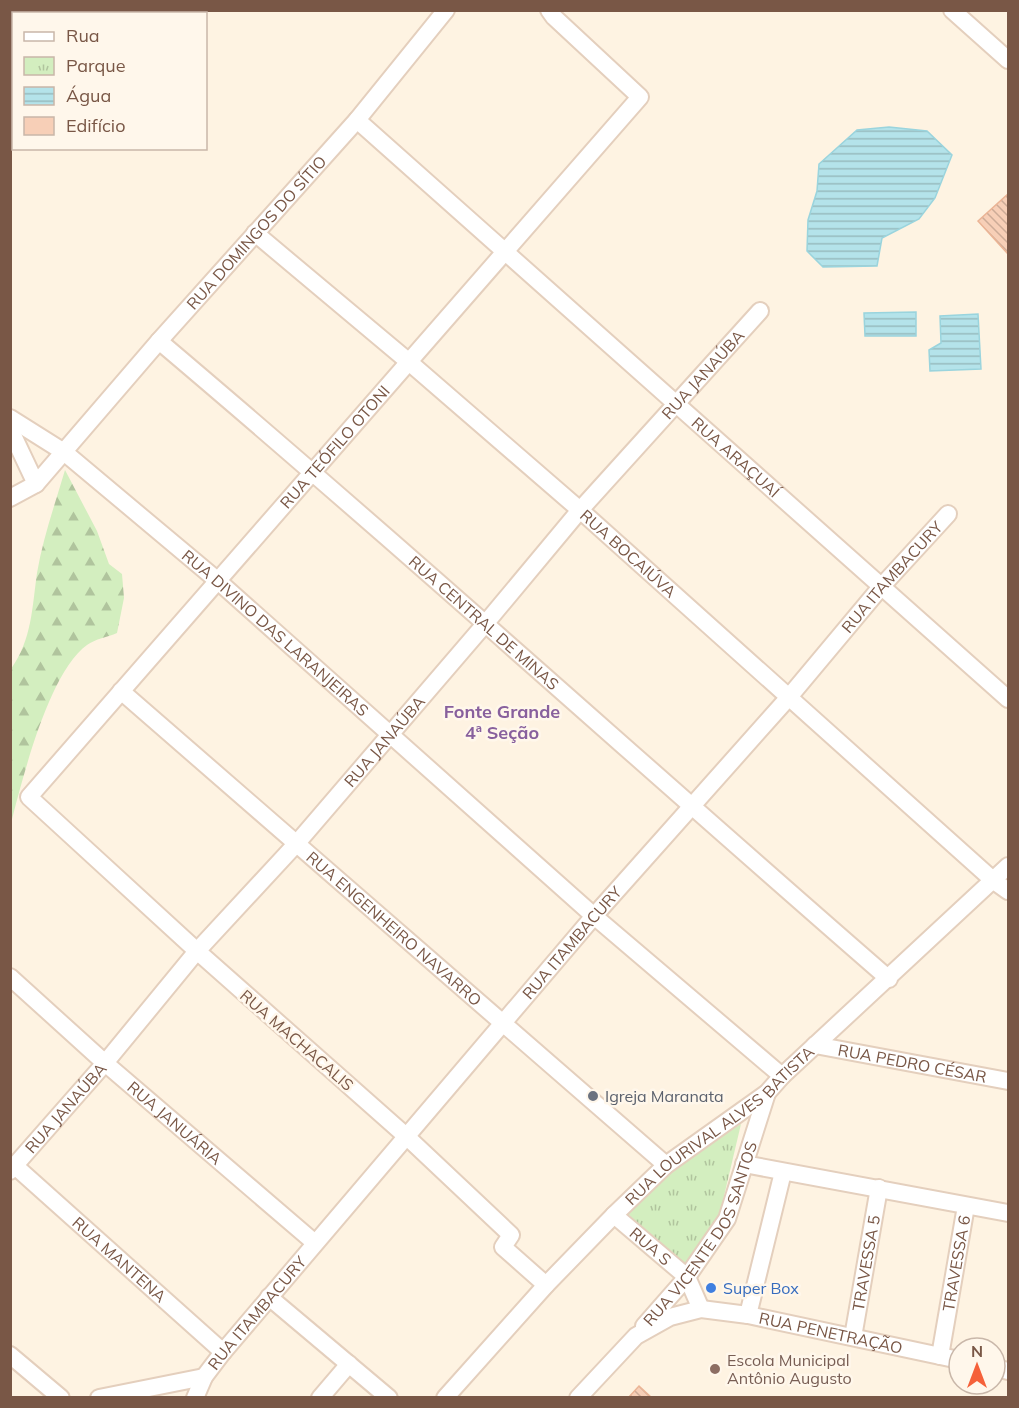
<svg xmlns="http://www.w3.org/2000/svg" width="1019" height="1408" viewBox="0 0 1019 1408" font-family="Mulish,sans-serif">
<defs>
<pattern id="forest-firs" width="22" height="20" patternUnits="userSpaceOnUse" patternTransform="scale(1.5)"><rect width="22" height="20" fill="#d3eebf"/><path d="M5 1l3.5 6h-7zM16 11l3.5 6h-7z" fill="#b0c49d"/></pattern>
<pattern id="park-tufts" width="24" height="20" patternUnits="userSpaceOnUse" patternTransform="scale(1.5)"><rect width="24" height="20" fill="#d3eebf"/><path d="M3 7l-1-3M5 7V3M7 7l1-3M15 17l-1-3M17 17v-4M19 17l1-3" fill="none" stroke="#b0c49d"/></pattern>
<pattern id="water-rules" width="6" height="5" patternUnits="userSpaceOnUse" patternTransform="scale(1.5)"><rect width="6" height="5" fill="#b4e3ea"/><path d="M0 2.5h6" fill="none" stroke="#97bbbf"/></pattern>
<pattern id="building-back-hatch" width="6" height="6" patternUnits="userSpaceOnUse" patternTransform="scale(1.5)"><rect width="6" height="6" fill="#f7cfb7"/><path d="M-1 5l2 2M0 0l6 6M5-1l2 2" fill="none" stroke="#cdab97"/></pattern>
</defs>
<rect width="100%" height="100%" fill="#fef3e2"/>
<path fill="#d3eebf" d="M11 10H156L158 13 14 14V130L11 132Z"/>
<path fill="url(#forest-firs)" d="M65 470 97 531 109 564 122 574 124 598 117 633C108 637 95 639 87 645 49 672 23 777 11 823V669C32 639 32 608 37 573 43 538 55 504 65 470Z"/>
<path fill="url(#park-tufts)" d="M741 1124 720 1213 684 1267 626 1212 668 1170Z"/>
<g fill="url(#water-rules)" stroke="#9ad4dd" stroke-width="1.5">
<path d="M889 127 927 131 952 155 935 198 919 219 882 238 877 266 823 267 807 251 808 220 817 191 819 164 857 130Z"/>
<path d="M916 312V336H865L864 313Z"/>
<path d="M978 314 981 369 930 371 929 350 941 343 940 316Z"/>
</g>
<g fill="url(#building-back-hatch)" stroke="#ebb495" stroke-width="1.5">
<path d="M1008 194V254L978 221Z"/>
<path d="M639 1386 652 1398H628Z"/>
</g>
<g fill="none" stroke-linecap="round" stroke-linejoin="round">
<defs>
<g id="minor">
<path d="M952 10 1008 60"/>
<path id="s1" d="M357 120 1008 699"/>
<path id="s2" d="M255 233 409 362 580 510 994 881 1008 891"/>
<path id="s3" d="M159 341C406 550 645 767 889 979"/>
<path id="s4" d="M10 418 64 452 218 581 594 916 782 1076"/>
<path d="M10 429 36 484"/>
<path id="s5" d="M10 498 36 484 159 341 357 120 446 10"/>
<path id="s6" d="M121 691 666 1165"/>
<path id="s7" d="M10 977 105 1063 315 1243"/>
<path id="s8" d="M815 1045 1008 1081"/>
<path d="M744 1164 1008 1213"/>
<path id="s9" d="M15 1166 223 1352"/>
<path id="s10" d="M10 1171 105 1063 197 951 297 843 485 624 580 510 760 311"/>
<path id="s11" d="M614 1215 687 1277 701 1309"/>
<path id="s12" d="M546 1285 503 1247 511 1235 406 1136 197 951 29 797 640 97 554 17 549 10"/>
<path d="M269 1297 389 1398"/>
<path d="M748 1315 783 1172"/>
<path id="s13" d="M644 1326 687 1277 727 1219 767 1093"/>
<path id="s14" d="M853 1337 879 1188"/>
<path d="M10 1355 61 1398"/>
<path id="s15" d="M940 1356 966 1206"/>
<path d="M995 1368 1008 1371"/>
<path d="M99 1398 204 1377"/>
<path id="s16" d="M195 1398 204 1377 223 1352 594 916 789 697 881 587 948 514"/>
<path d="M320 1398 349 1364"/>
<path id="s17" d="M445 1398 546 1285 614 1215 666 1165 767 1093 782 1076 1008 866"/>
<path id="s18" d="M578 1398 636 1336 670 1317 701 1309 748 1315 959 1360"/>
</g>
</defs>
<use href="#minor" stroke="#e4cfbd" stroke-width="20"/>
<use href="#minor" stroke="#fff" stroke-width="16"/>
</g>
<circle fill="#6b7280" stroke="#fff7eb" stroke-width="2" cx="593" cy="1096" r="6"/>
<circle fill="#3f7fe0" stroke="#fff7eb" stroke-width="2" cx="711" cy="1288" r="6"/>
<circle fill="#8d6e63" stroke="#fff7eb" stroke-width="2" cx="715" cy="1369" r="6"/>
<g text-anchor="middle" stroke-width="5" stroke-linejoin="round" paint-order="stroke">
<g font-size="16" fill="#795746" stroke="#fff7eb">
<text dy="6" stroke="none"><textPath href="#s5" startOffset="364">RUA DOMINGOS DO SÍTIO</textPath></text>
<text dy="6" stroke="none"><textPath href="#s10" startOffset="1056">RUA JANAÚBA</textPath></text>
<text dy="6" stroke="none"><textPath href="#s12" startOffset="1188">RUA TEÓFILO OTONI</textPath></text>
<text dy="6" stroke="none"><textPath href="#s1" startOffset="507">RUA ARAÇUAÍ</textPath></text>
<text dy="6" stroke="none"><textPath href="#s2" startOffset="492">RUA BOCAIÚVA</textPath></text>
<text dy="6" stroke="none"><textPath href="#s16" startOffset="1078">RUA ITAMBACURY</textPath></text>
<text dy="6" stroke="none"><textPath href="#s3" startOffset="430">RUA CENTRAL DE MINAS</textPath></text>
<text dy="6" stroke="none"><textPath href="#s4" startOffset="342">RUA DIVINO DAS LARANJEIRAS</textPath></text>
<text dy="6" stroke="none"><textPath href="#s10" startOffset="570">RUA JANAÚBA</textPath></text>
<text dy="6" stroke="none"><textPath href="#s6" startOffset="362">RUA ENGENHEIRO NAVARRO</textPath></text>
<text dy="6" stroke="none"><textPath href="#s16" startOffset="592">RUA ITAMBACURY</textPath></text>
<text transform="translate(297 1040) rotate(41)" y="6">RUA MACHACALIS</text>
<text dy="6" stroke="none"><textPath href="#s8" startOffset="99">RUA PEDRO CÉSAR</textPath></text>
<text dy="6" stroke="none"><textPath href="#s10" startOffset="84">RUA JANAÚBA</textPath></text>
<text dy="6" stroke="none"><textPath href="#s7" startOffset="220">RUA JANUÁRIA</textPath></text>
<text dy="6" stroke="none"><textPath href="#s17" startOffset="388">RUA LOURIVAL ALVES BATISTA</textPath></text>
<text dy="6" stroke="none"><textPath href="#s13" startOffset="110">RUA VICENTE DOS SANTOS</textPath></text>
<text dy="6" stroke="none"><textPath href="#s11" startOffset="48">RUA S</textPath></text>
<text dy="6" stroke="none"><textPath href="#s9" startOffset="140">RUA MANTENA</textPath></text>
<text dy="6" stroke="none"><textPath href="#s14" startOffset="75">TRAVESSA 5</textPath></text>
<text dy="6" stroke="none"><textPath href="#s15" startOffset="94">TRAVESSA 6</textPath></text>
<text dy="6" stroke="none"><textPath href="#s16" startOffset="106">RUA ITAMBACURY</textPath></text>
<text dy="6" stroke="none"><textPath href="#s18" startOffset="288">RUA PENETRAÇÃO</textPath></text>
</g>
<g font-size="16" fill="#5b616d" stroke="#fff7eb" text-anchor="start">
<text x="605" y="1102">Igreja Maranata</text>
</g>
<g font-size="16" fill="#366cbe" stroke="#fff7eb" text-anchor="start">
<text x="723" y="1294">Super Box</text>
</g>
<g font-size="16" fill="#785e54" stroke="#fff7eb" text-anchor="start">
<text x="727" y="1366">Escola Municipal<tspan x="727" dy="18">Antônio Augusto</tspan></text>
</g>
<g font-size="18" font-weight="bold" fill="#88609d" stroke="#fff7eb">
<text x="502" y="718">Fonte Grande<tspan x="502" dy="21">4ª Seção</tspan></text>
</g>
</g>
<rect width="1019" height="1408" fill="none" stroke="#795746" stroke-width="24"/>
<rect x="12" y="12" width="195" height="138" fill="#fff7eb" stroke="#c9b7a9" stroke-width="1.5"/>
<rect x="24" y="32" width="30" height="9" fill="#ffffff" stroke="#c9b7a9" stroke-width="1.5"/>
<text x="66" y="42" font-size="18" fill="#795746">Rua</text>
<rect x="24" y="57" width="30" height="18" fill="url(#park-tufts)" stroke="#c9b7a9" stroke-width="1.5"/>
<text x="66" y="72" font-size="18" fill="#795746">Parque</text>
<rect x="24" y="87" width="30" height="18" fill="url(#water-rules)" stroke="#c9b7a9" stroke-width="1.5"/>
<text x="66" y="102" font-size="18" fill="#795746">Água</text>
<rect x="24" y="117" width="30" height="18" fill="#f7cfb7" stroke="#c9b7a9" stroke-width="1.5"/>
<text x="66" y="132" font-size="18" fill="#795746">Edifício</text>
<g transform="translate(977 1366)"><circle r="28" fill="#fff7eb" stroke="#c9b7a9" stroke-width="1.5"/>
<path d="M0-4.5L10 22L0 15L-10 22Z" fill="#f5613a"/>
<text y="-9" font-size="16" font-weight="bold" text-anchor="middle" fill="#795746">N</text>
</g>
</svg>
